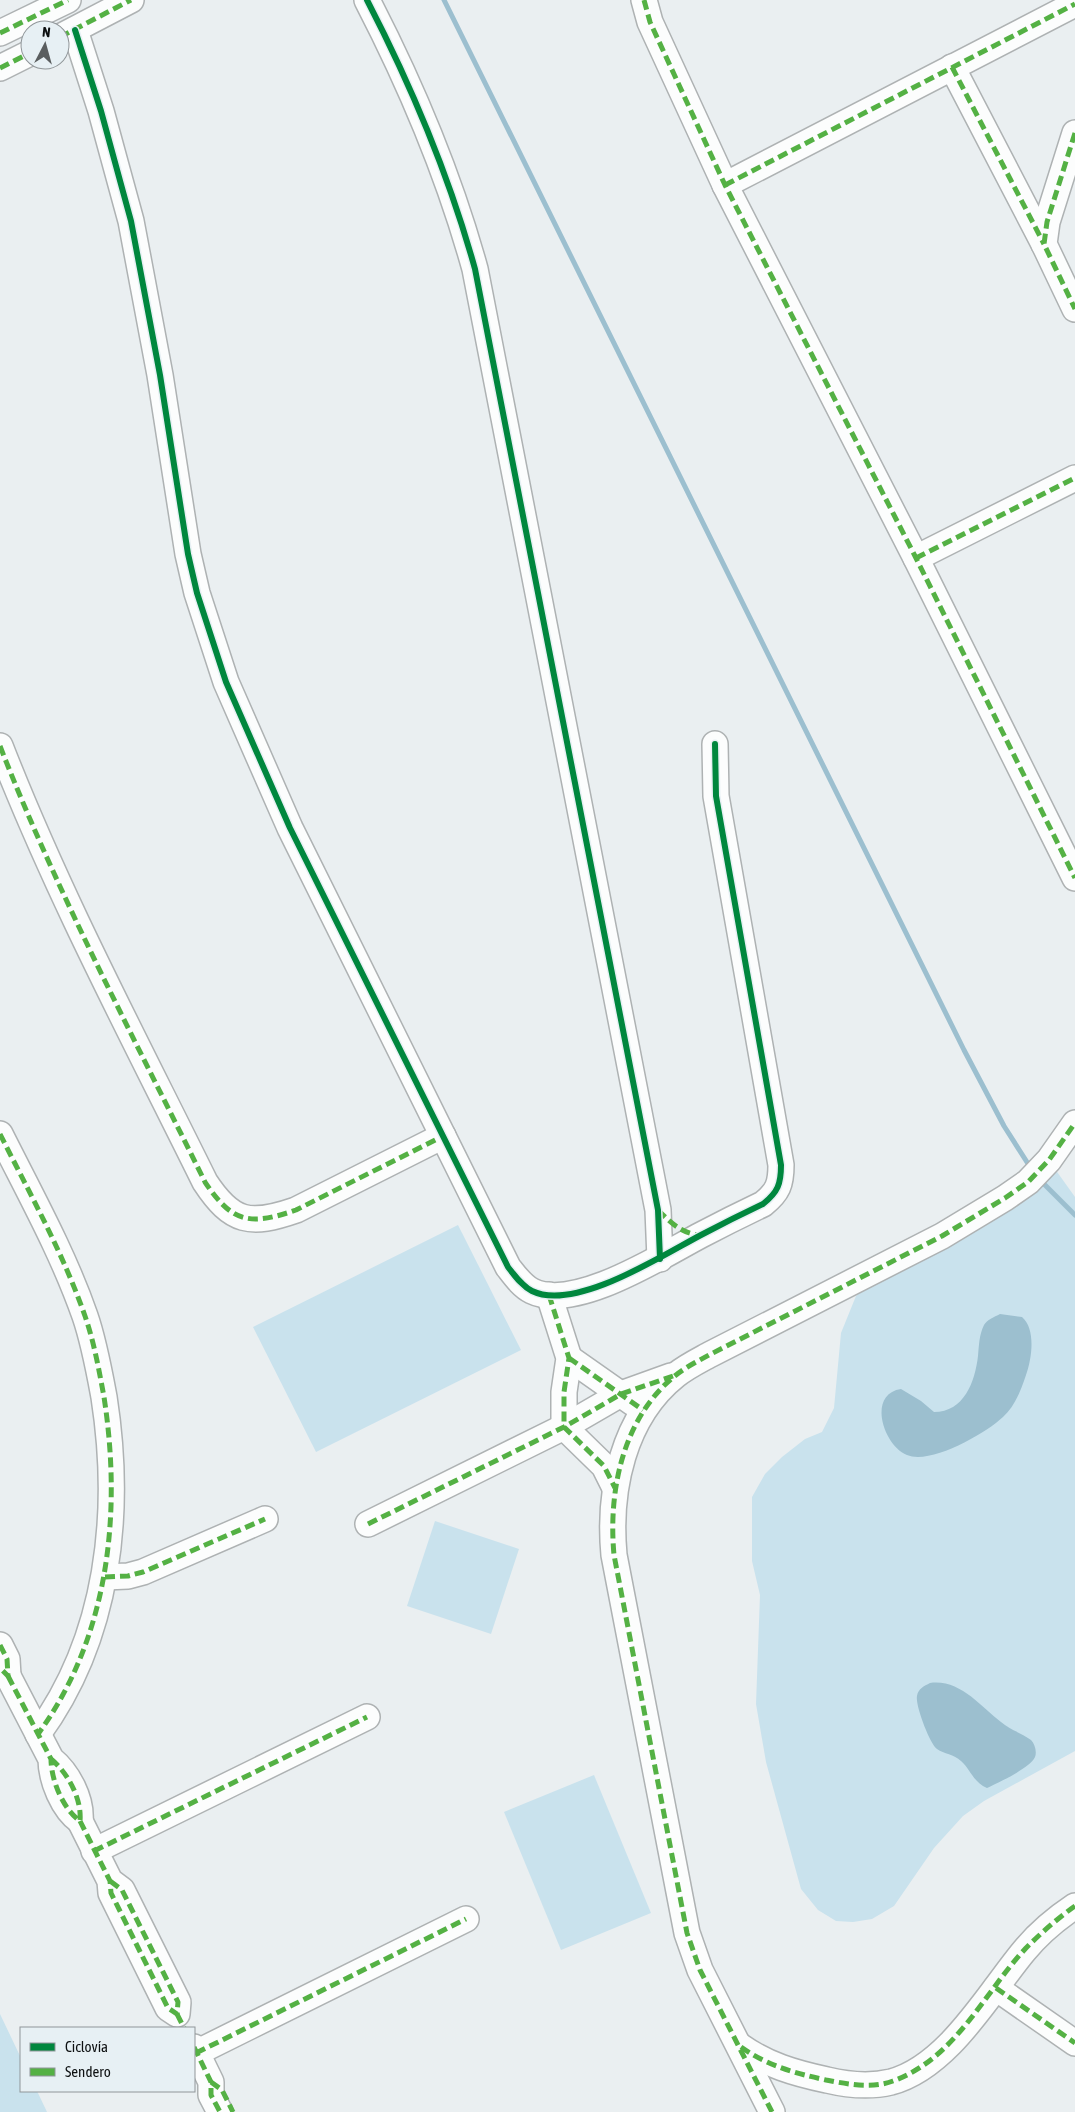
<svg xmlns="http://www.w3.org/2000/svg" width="1075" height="2112" viewBox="0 0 1075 2112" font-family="'Asap Condensed',sans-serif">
<rect width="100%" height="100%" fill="#eaeff1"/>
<g fill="#c9e2ed">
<path d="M1055 1169 1075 1197V1751L984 1801 963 1816 934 1848 894 1906 872 1919 853 1922 836 1921 818 1910 801 1889 766 1762 756 1704 760 1595 752 1561V1497L765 1474 782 1457 805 1439 822 1432 834 1408 841 1333 856 1296 870 1284 981 1227 1005 1212Z"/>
<path d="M458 1225 521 1350 316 1452 253 1327Z"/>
<path d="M435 1521 519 1549 491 1634 407 1606Z"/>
<path d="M594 1775 651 1913 561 1950 504 1812Z"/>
<path d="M0 2014 21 2058V2091H37L47 2112H0Z"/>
</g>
<g fill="#9cbfcf">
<path d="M1000 1314 1022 1317C1036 1329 1032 1358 1026 1375 1021 1390 1015 1406 1003 1417 985 1434 930 1465 907 1455 883 1445 867 1394 901 1389L921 1401 934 1412C964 1412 975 1382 978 1356 979 1346 979 1335 984 1325 987 1320 994 1317 1000 1314Z"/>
<path d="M930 1683C960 1679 980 1706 1001 1722 1010 1730 1022 1733 1031 1740 1035 1744 1037 1752 1035 1757 1030 1768 998 1783 987 1788 973 1782 971 1770 961 1761 954 1754 944 1754 937 1749 930 1744 915 1705 917 1696 918 1689 924 1686 930 1683Z"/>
</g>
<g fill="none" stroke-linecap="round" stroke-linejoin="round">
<g stroke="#9cbfcf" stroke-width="5">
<path d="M444 0 964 1050 1004 1126 1032 1170"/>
<path d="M1040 1180 1075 1215"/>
</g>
<defs>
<g id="minor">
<path d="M367 0C412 87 449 175 475 269L658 1210 660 1259"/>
<path d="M644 0 650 22 725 185 916 558 1075 878"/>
<path d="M75 30 101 111 131 221 160 375 188 554 197 593 226 682 290 828 508 1267C515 1276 522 1286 532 1291 575 1312 663 1255 701 1235 722 1224 742 1214 763 1204 778 1192 781 1184 781 1165L716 796 715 744"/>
<path d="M0 33 68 0"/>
<path d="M60 37 131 0"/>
<path d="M952 67 1044 244"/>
<path d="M0 68 30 53"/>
<path d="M1075 133 1047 222 1044 244 1075 309"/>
<path d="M725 185 1075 4"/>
<path d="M916 558 1075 478"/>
<path d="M0 746C58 895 134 1038 205 1182 232 1223 250 1226 296 1210L443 1136"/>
<path d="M0 1134C30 1194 63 1253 85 1316 94 1342 99 1370 104 1397 122 1513 109 1637 38 1734"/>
<path d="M549 1295 569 1358 564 1392V1427L604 1466 615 1488"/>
<path d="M569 1358 633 1403"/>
<path d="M368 1524 564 1427 621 1394 671 1376"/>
<path d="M105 1577 128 1576 143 1572 265 1519"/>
<path d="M0 1645 7 1659 8 1676 0 1668"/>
<path d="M8 1676 51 1759C51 1780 63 1809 80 1821 82 1799 68 1773 51 1759"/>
<path d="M80 1821 110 1881 111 1893 168 2008 177 2014 178 2002 122 1890 110 1881"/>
<path d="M94 1851 367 1717"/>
<path d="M996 1988 1075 2043"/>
<path d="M740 2046C767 2065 794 2073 827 2080 848 2085 870 2087 891 2082 948 2067 989 1993 1024 1951 1038 1934 1057 1918 1075 1906"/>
<path d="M194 2047 211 2082V2095L220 2112"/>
<path d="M196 2053 466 1919"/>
<path d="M772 2112 700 1970 687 1933 614 1555C608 1490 623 1417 676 1375 686 1367 698 1361 709 1355L942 1236 1005 1198 1028 1182 1049 1160 1075 1123"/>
</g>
</defs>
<use href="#minor" stroke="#aeb2b3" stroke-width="28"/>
<use href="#minor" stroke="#fcfdfd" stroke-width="25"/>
<g stroke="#54b144" stroke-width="5" stroke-dasharray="10 5" stroke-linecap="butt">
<path d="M644 0 650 22 725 185 916 558 1075 878"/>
<path d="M0 33 68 0"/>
<path d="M60 37 131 0"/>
<path d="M952 67 1044 244"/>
<path d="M0 68 30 53"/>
<path d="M1075 133 1047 222 1044 244 1075 309"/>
<path d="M725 185 1075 4"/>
<path d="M916 558 1075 478"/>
<path d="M0 746C58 895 134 1038 205 1182 232 1223 250 1226 296 1210L443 1136"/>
<path d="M0 1134C30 1194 63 1253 85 1316 94 1342 99 1370 104 1397 122 1513 109 1637 38 1734"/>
<path d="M658 1210C671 1223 680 1232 698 1235"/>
<path d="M549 1295 569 1358 564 1392V1427L604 1466 615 1488"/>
<path d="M569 1358 643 1410"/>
<path d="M368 1524 564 1427 621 1394 673 1376"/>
<path d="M105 1577 128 1576 143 1572 265 1519"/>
<path d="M0 1645 7 1659 8 1676 0 1668"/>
<path d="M8 1676 51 1759C51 1780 63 1809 80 1821 82 1799 68 1773 51 1759"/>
<path d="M80 1821 110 1881 111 1893 168 2008 177 2014 178 2002 122 1890 110 1881"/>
<path d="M94 1851 367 1717"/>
<path d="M996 1988 1075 2043"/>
<path d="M177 2014 184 2028"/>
<path d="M194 2047 211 2082V2095L220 2112"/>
<path d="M741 2047C768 2066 794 2073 826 2080 847 2084 872 2089 893 2081 956 2058 983 1994 1026 1948 1041 1933 1058 1918 1075 1906"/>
<path d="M196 2053 466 1919"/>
<path d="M211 2082 222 2090 233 2112"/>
<path d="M772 2112 700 1970 687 1933 614 1555C608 1490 623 1417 676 1375 686 1367 698 1361 709 1355L942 1236 1005 1198 1028 1182 1049 1160 1075 1123"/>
</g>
<defs>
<g id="cycleway">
<path d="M367 0C412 87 449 175 475 269L658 1210 660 1259"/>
<path d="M75 30 101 111 131 221 160 375 188 554 197 593 226 682 290 828 508 1267C515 1276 522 1286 532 1291 575 1312 663 1255 701 1235 722 1224 742 1214 763 1204 778 1192 781 1184 781 1165L716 796 715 744"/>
</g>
</defs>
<use href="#cycleway" stroke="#e7f0f4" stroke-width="9"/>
<use href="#cycleway" stroke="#00873e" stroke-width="6"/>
</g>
<rect x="20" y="2027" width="175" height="65" fill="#e7f0f4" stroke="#909699"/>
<rect x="30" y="2043" width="25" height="8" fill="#00873e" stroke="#909699"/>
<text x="65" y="2052" font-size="15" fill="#0d1011">Ciclovía</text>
<rect x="30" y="2068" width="25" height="8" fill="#54b144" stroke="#909699"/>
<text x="65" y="2077" font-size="15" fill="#0d1011">Sendero</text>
<g transform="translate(45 45) rotate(6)"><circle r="24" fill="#e7f0f4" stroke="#909699"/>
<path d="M0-4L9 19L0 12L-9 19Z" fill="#5a5e5f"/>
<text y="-8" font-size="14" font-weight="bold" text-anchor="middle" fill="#0d1011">N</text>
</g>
</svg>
